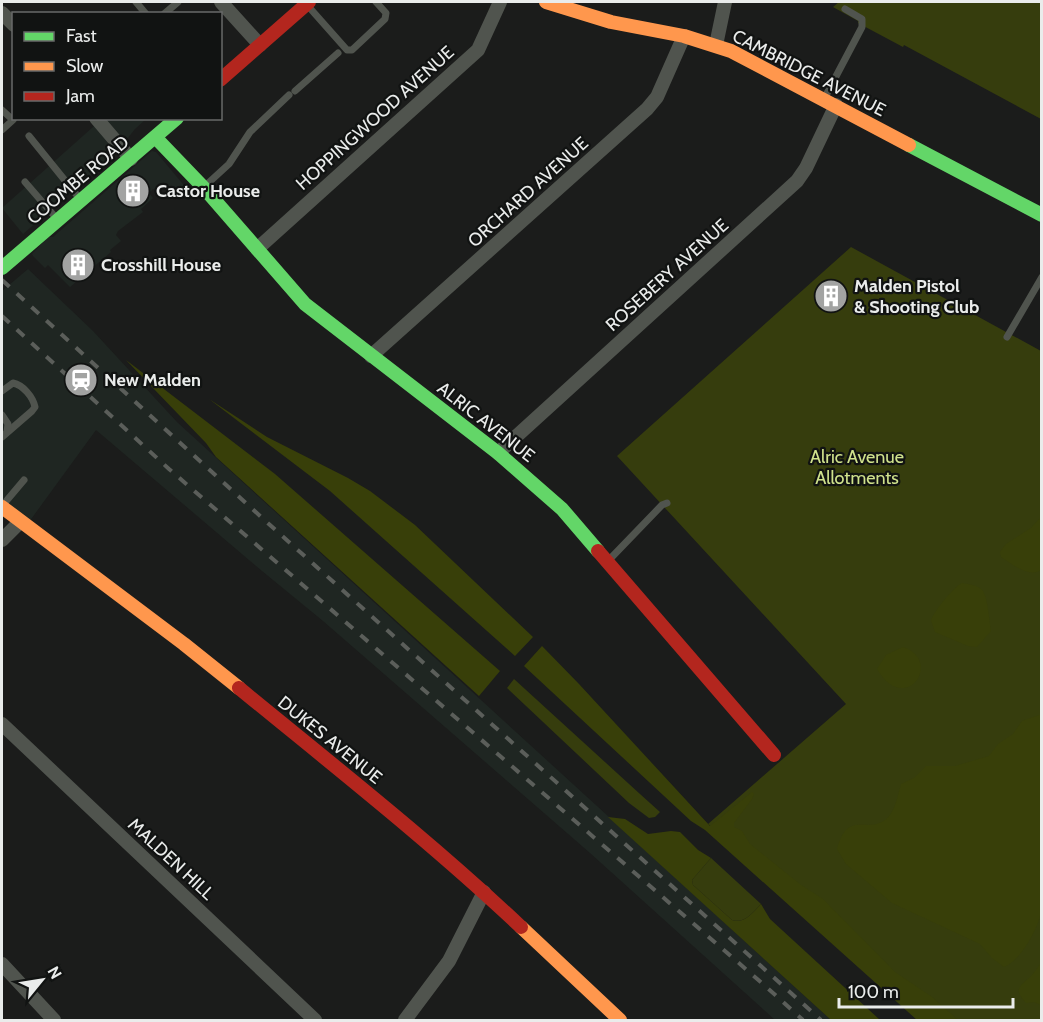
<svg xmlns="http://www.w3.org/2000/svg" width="1043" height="1022" viewBox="0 0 1043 1022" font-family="Cabin,sans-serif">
<rect width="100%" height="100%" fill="#1b1c1b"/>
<g fill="#1f2622">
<path d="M102 119H146L135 129 115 154 23 234 2 208Z"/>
<path d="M152 151 156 152 187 189 181 195H174L168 187 157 192 153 189 149 193 153 198 141 209 143 212 118 231 116 235 121 241 110 250 111 252 70 287 48 265 45 268 33 256 32 254 48 237H53Z"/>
<path d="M28 269 93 331 177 422 831 1020H775L590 853 323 621 262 571 96 430 29 522 2 500V291Z"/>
</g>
<g fill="#363d0d">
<path d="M839 2H1041V119L904 45 903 47 858 23V21L833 7Z"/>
<path d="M851 247 1041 351V1020H924L708 824 846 704 617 456Z"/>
<path d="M514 679 640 794 660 812 655 817 649 818 629 803 507 688Z"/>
<path d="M711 858 761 904C752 913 745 924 732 920L693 885 692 880Z"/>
</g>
<g fill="#383f09">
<path d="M126 360 275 474 500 671 479 696 216 457 206 443Z"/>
<path d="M209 399 267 437 348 478 370 491 415 525 533 637 515 656 330 491Z"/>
<path d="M1041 517V570C1029 578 1012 564 1001 557L1000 552 1006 544 1031 528Z"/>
<path d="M962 583C967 584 977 585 981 589 988 594 989 621 991 631L977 647 968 646 935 632 931 620C936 609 952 589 962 583Z"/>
<path d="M542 646 579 684 710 826 752 792 754 794 752 799 734 823V827L742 831 750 844 765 856 801 885 823 899 895 972 932 997 958 1020H917L705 830 691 821 524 666Z"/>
<path d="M903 647C944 661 905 717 877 669L886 655Z"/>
<path d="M1039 715H1042L1041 913C1037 930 1021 960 1004 967L992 958 980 944 892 903 846 864 837 849C848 809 866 834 885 820 895 813 898 795 901 784L914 778 926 766H955L989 756 998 744 1013 734 1022 721Z"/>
<path d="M608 817 625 819 648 834 671 831 680 832 698 850 711 858 692 880 693 885 732 920C745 924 752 913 761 904L770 919 880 1020H831Z"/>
<path d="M1041 963V1005L1034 1002 1026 1003C1015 991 1017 988 1028 979 1033 975 1037 968 1041 963Z"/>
</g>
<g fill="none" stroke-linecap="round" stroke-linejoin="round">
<g stroke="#50544e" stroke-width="7">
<path d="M136 2 146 14"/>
<path d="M308 6 347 50H352L385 19 386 13 376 2"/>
<path d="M164 14 178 2"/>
<path d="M295 91 338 53"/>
<path d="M824 99 862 27V19L845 9"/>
<path d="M2 110 13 120 2 130"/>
<path d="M29 136 80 199"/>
<path d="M25 182 57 219"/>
<path d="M205 186 229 164 250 132 289 95"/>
<path d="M1007 337 1042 277"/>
<path d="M2 391 13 383C23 385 33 397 35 407L32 411 2 437"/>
<path d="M2 415 8 424 7 432"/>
<path d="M2 506 24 480"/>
<path d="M609 560 662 505 667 503"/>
</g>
<g stroke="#50544e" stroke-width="14">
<path d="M221 2 260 45"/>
<path d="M2 13 14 25"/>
<path d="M716 45 725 2"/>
<path d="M96 118 131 159"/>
<path d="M257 249 478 50 500 2"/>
<path d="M371 356 647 109 657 97 684 36"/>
<path d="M498 453 797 181 806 168 836 105"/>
<path d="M2 540 20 522"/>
<path d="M2 724 315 1020"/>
<path d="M2 964 54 1020"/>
<path d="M405 1020 449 961 484 892"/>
</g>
<g stroke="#63d668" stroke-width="14">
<path d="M156 138 204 188 305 304 498 453 562 509 598 551"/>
<path d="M909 145 1042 215"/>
<path d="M2 268 177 118"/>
</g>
<g stroke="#ff974d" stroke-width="14">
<path d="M546 2 611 22 684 36 731 51 909 145"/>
<path d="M2 507 184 644 239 688"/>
<path d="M521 927 620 1020"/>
</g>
<g stroke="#b3261e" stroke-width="14">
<path d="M220 80 309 2"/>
<path d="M598 551 774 755"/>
<path d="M239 688C334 766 431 842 521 927"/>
</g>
<g stroke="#5b5e5a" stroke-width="4" stroke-dasharray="10 10" stroke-linecap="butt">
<path d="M2 280 270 525 821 1020"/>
<path d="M2 316 169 469 763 984 803 1020"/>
</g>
</g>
<defs>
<symbol id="building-disc" viewBox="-11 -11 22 22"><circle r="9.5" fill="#a2a3a2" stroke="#111312"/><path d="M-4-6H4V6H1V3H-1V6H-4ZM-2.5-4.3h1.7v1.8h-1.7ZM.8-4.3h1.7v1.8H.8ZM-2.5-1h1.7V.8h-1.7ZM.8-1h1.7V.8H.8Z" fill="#fff"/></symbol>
<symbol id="station-disc" viewBox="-11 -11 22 22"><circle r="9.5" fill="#a2a3a2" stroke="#111312"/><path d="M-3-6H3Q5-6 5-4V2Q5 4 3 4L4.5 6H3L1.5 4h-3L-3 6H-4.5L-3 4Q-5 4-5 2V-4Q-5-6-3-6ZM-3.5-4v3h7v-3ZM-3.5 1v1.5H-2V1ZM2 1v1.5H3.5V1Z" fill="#fff"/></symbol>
</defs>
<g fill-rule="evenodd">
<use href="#building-disc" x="114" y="172" width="38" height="38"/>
<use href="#building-disc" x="59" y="246" width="38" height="38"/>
<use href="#building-disc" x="812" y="277" width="38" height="38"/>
<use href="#station-disc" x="62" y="361" width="38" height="38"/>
</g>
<g text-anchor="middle" stroke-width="4.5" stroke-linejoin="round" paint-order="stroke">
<g font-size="18" fill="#eaeceb" stroke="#111312">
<text transform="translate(809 73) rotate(27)" y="6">CAMBRIDGE AVENUE</text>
<text transform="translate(375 118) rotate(-42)" y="6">HOPPINGWOOD AVENUE</text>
<text transform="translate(78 180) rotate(-40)" y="6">COOMBE ROAD</text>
<text transform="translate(528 192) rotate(-42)" y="6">ORCHARD AVENUE</text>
<text transform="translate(667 275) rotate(-42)" y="6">ROSEBERY AVENUE</text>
<text transform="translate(486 422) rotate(38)" y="6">ALRIC AVENUE</text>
<text transform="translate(330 740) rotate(39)" y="6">DUKES AVENUE</text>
<text transform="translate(171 859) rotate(43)" y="6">MALDEN HILL</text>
</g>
<g font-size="18" font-weight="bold" fill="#eaeceb" stroke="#111312" text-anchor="start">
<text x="156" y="197">Castor House</text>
<text x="101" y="271">Crosshill House</text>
<text x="854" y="292">Malden Pistol<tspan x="854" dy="21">&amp; Shooting Club</tspan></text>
<text x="104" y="386">New Malden</text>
</g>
<g font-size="18" fill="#d0e28c" stroke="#111312">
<text x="857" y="463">Alric Avenue<tspan x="857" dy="21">Allotments</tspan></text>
</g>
</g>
<rect width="1043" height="1022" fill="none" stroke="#eaeceb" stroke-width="6"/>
<rect x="12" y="12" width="210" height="108" fill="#111312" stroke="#686a69" stroke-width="1.5"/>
<rect x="24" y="32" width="30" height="9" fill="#63d668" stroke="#686a69" stroke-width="1.5"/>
<text x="66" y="42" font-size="18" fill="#eaeceb">Fast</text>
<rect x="24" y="62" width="30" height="9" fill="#ff974d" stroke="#686a69" stroke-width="1.5"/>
<text x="66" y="72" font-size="18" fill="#eaeceb">Slow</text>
<rect x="24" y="92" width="30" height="9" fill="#b3261e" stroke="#686a69" stroke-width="1.5"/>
<text x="66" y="102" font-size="18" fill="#eaeceb">Jam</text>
<g transform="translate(42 980) rotate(60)" stroke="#111312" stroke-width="4.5" paint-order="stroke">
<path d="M0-4.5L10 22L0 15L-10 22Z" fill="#eaeceb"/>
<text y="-9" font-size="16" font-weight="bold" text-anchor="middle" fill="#eaeceb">N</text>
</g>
<path d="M839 998v9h174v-9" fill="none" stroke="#eaeceb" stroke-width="3"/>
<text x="848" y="998" font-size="18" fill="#eaeceb" stroke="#111312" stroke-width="4.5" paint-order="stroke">100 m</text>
</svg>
